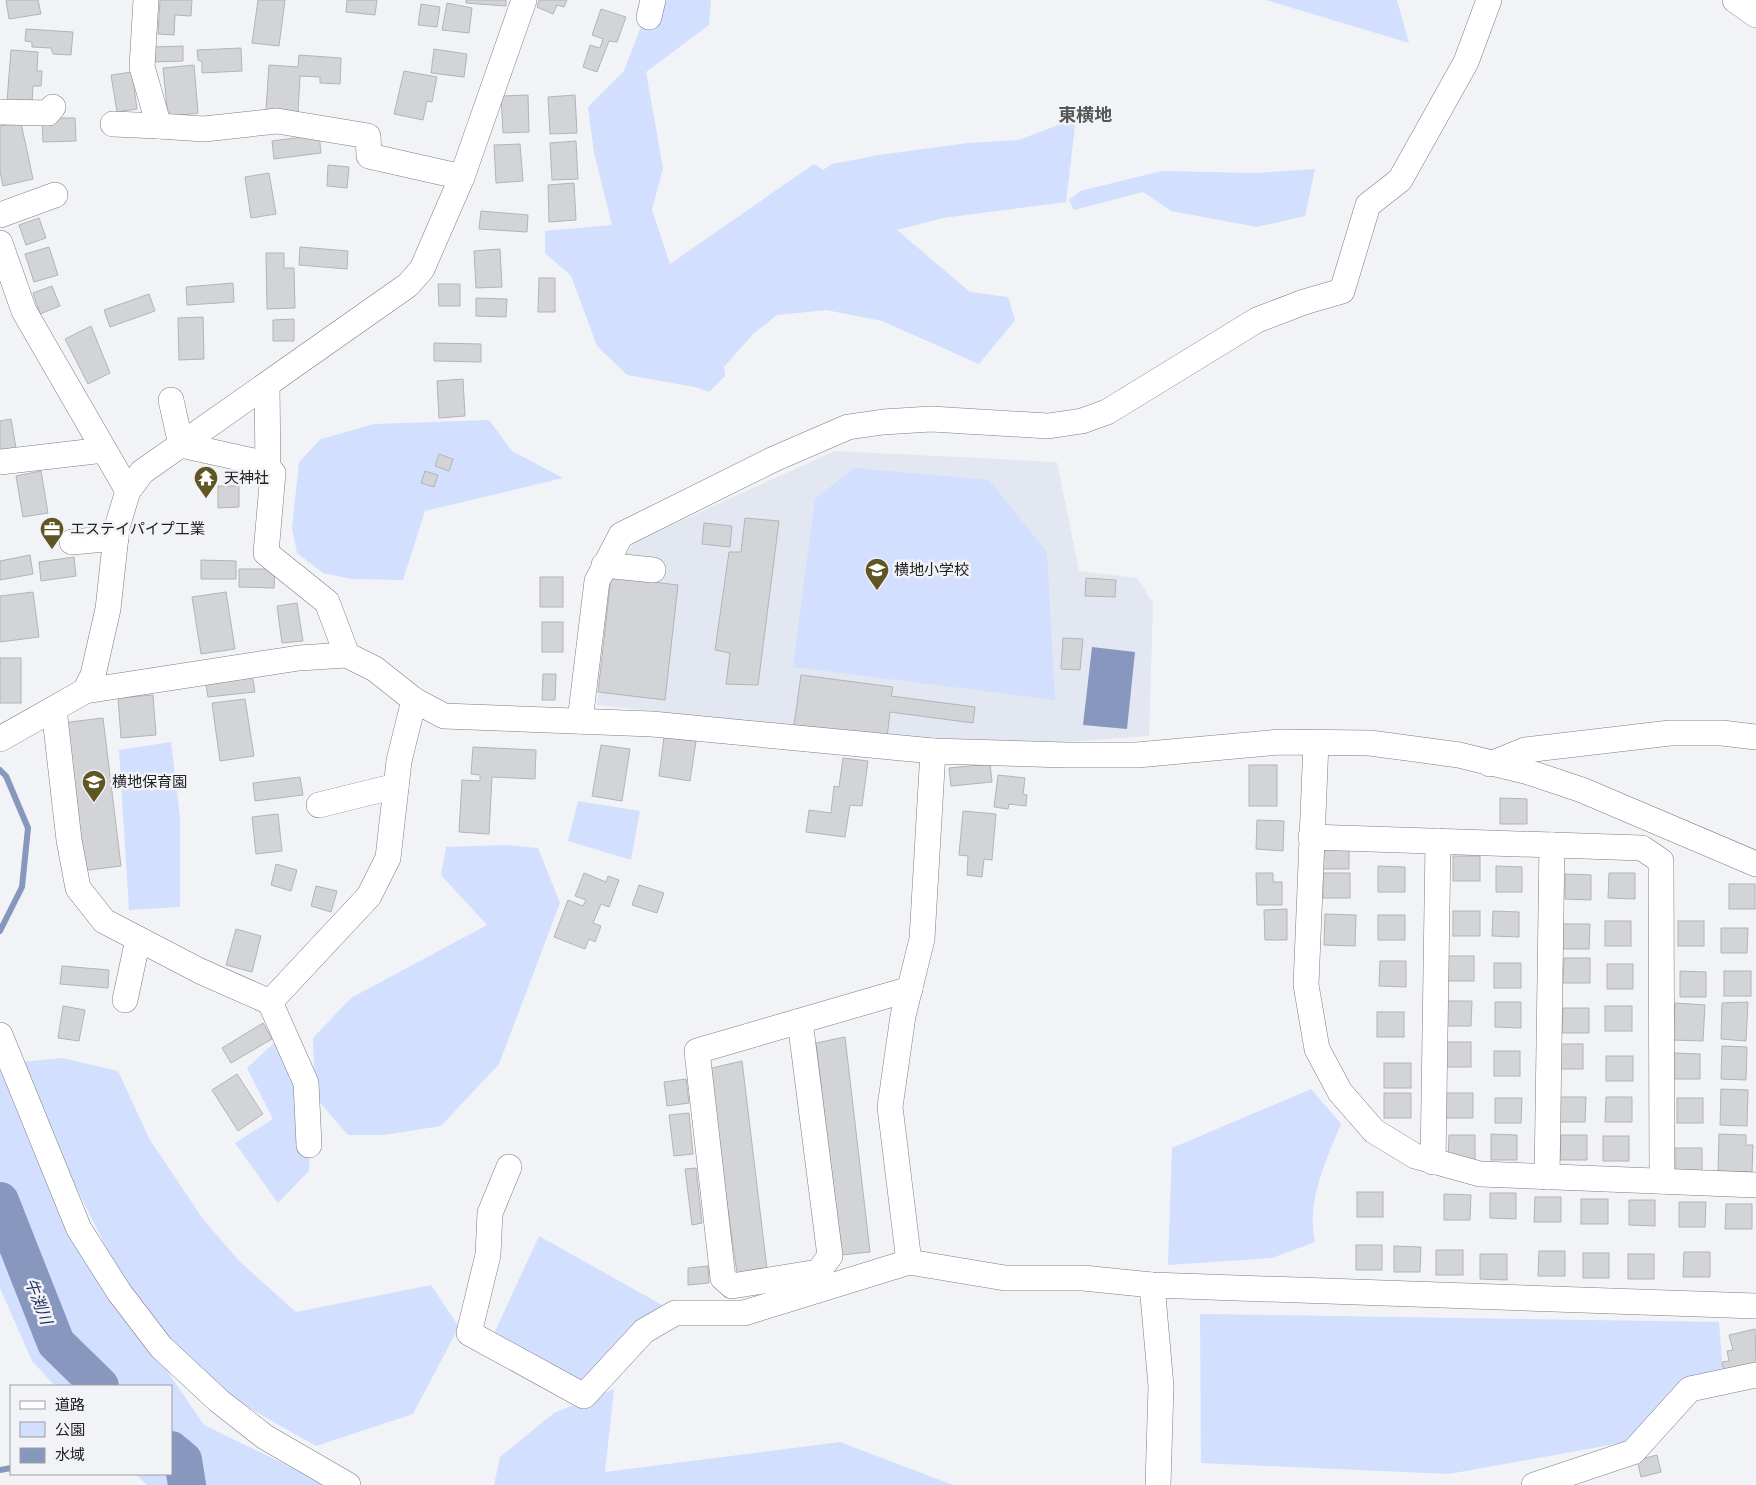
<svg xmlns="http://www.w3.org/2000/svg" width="1756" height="1485" viewBox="0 0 1756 1485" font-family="'Source Serif 4','Noto Sans JP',serif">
<rect width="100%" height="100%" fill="#f2f3f6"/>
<path fill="#e3e7f1" d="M835 451 1057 462 1079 571 1137 578 1153 603 1149 736 1052 743 933 741 597 705 612 573 636 541Z"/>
<g fill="#d3dfff">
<path d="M651 0H711L709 25 646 72 663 168 652 210 670 264 814 164 823 170 832 164 879 155 968 143 1019 140 1076 118 1066 202 943 218 897 230 970 292 1008 297 1015 320 979 364 882 321 826 310 777 315 753 334 724 367 725 376 709 392 695 387 627 375 597 346 571 276 545 253V231L612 225 594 152 588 107 624 71Z"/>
<path d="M1266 0H1397L1409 43Z"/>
<path d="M1315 169 1305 216 1257 227 1171 211 1143 192 1074 210 1069 200 1080 191 1162 171 1256 173Z"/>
<path d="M489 420 512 451 563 478 425 511 403 580 351 579 323 573 297 553 292 528 299 462 321 439 374 424Z"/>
<path d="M854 468 989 480 1047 552 1055 700 793 667 815 499Z"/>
<path d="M171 742 180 817V907L129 910 119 750Z"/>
<path d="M578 801 640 811 631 860 568 841Z"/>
<path d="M505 845 538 848 560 903 499 1064 441 1126 384 1135H348L315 1097 313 1038 351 998 487 925 441 875 446 847Z"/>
<path d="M290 1025 302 1041 310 1118 309 1171 278 1203 235 1143 273 1119 247 1068 274 1043Z"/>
<path d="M0 1058 66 1222 204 1425 328 1485H147L136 1474H171V1386H55L32 1361 0 1288Z"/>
<path d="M62 1058 118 1071 150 1140 203 1219 239 1261 296 1312 431 1285 459 1327 413 1414 316 1446 216 1389 127 1289 71 1177 20 1062Z"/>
<path d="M1311 1089 1341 1124C1326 1160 1306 1202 1315 1242L1272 1258 1168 1265 1172 1148Z"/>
<path d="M539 1236 662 1305 611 1380 574 1393 492 1338Z"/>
<path d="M1200 1314 1719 1322 1723 1375 1626 1442 1449 1474 1201 1463Z"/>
<path d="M614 1389 605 1472 840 1442 953 1485H494L500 1457 554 1413Z"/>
</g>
<path fill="#8897be" d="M1092 647 1135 652 1127 729 1083 725Z"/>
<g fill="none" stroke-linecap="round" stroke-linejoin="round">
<g stroke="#8897be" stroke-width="6">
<path d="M0 770 6 776 28 828 22 887 0 931"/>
<path d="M0 1470 11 1468"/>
</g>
<g stroke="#8897be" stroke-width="38">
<path d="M0 1201 56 1343 100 1386"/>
<path d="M171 1450 183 1460 187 1485"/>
</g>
</g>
<g fill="#d3d4d7" stroke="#b3b4b7">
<path d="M6 0H38L41 14 9 19Z"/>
<path d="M160 0H192L191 16 175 15 174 35 158 34Z"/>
<path d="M258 0H285L279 46 252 43Z"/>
<path d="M347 0H377L375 15 346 12Z"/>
<path d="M466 0H506V6L466 3Z"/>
<path d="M539 0H567L564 7 557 5 553 14 537 7Z"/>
<path d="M447 3 472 8 469 33 442 30Z"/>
<path d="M421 4 440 7 437 27 418 25Z"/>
<path d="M601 9 626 17 617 42 609 41 597 72 583 67 590 45 600 48 603 39 592 35Z"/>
<path d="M26 29 73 32 71 55 53 54 51 48 32 47V42L25 41Z"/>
<path d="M183 46V61L153 62 152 47Z"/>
<path d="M241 48 242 71 202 73V62L198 60 197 50Z"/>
<path d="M434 49 467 54 464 77 431 73Z"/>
<path d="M11 50 38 52 37 71H42L41 86H33L32 103 7 101Z"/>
<path d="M299 55 341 58 340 84 320 83V77L300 76 298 112 266 110 269 65 298 67Z"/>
<path d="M194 65 198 113 168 117 163 68Z"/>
<path d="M404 71 437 77 432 102 427 101 423 120 394 114Z"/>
<path d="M132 72 137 109 117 112 111 75Z"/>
<path d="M528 95 529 132 503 133 501 96Z"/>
<path d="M575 95 577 133 550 134 548 97Z"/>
<path d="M42 118H75L76 141 43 142Z"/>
<path d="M21 123 33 179 3 186 0 172V126Z"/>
<path d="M319 135 321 153 274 159 272 141Z"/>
<path d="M576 141 578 179 552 180 550 143Z"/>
<path d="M520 144 523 181 496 183 494 145Z"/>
<path d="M328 165 349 167 347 188 327 186Z"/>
<path d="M269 173 276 214 251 218 245 177Z"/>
<path d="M574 183 576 220 549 222 548 185Z"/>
<path d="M481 211 528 215 527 232 479 229Z"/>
<path d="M39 218 46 238 26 245 19 225Z"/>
<path d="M49 247 58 275 34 282 25 254Z"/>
<path d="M300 247 348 251 347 269 299 265Z"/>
<path d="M500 249 502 287 476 288 474 251Z"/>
<path d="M266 253H284V268H294L295 308 267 309Z"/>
<path d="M539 278H555V312H538Z"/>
<path d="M233 283 234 302 187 305 186 287Z"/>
<path d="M438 284H460V306H439Z"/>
<path d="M52 286 60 306 40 314 33 293Z"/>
<path d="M149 294 155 311 110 327 104 310Z"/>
<path d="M476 298 507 299 506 317 476 316Z"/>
<path d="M203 317 204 359 179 360 178 318Z"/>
<path d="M294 319V341H273V320Z"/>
<path d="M91 326 110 373 88 384 65 339Z"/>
<path d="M434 343 481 344V362L434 361Z"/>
<path d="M463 379 465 416 439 418 437 381Z"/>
<path d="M11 419 17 454 0 457V421Z"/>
<path d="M439 454 453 459 449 471 435 466Z"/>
<path d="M41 471 48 513 23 517 16 476Z"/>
<path d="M425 471 438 475 434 487 421 483Z"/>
<path d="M218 486H239V507L218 508Z"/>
<path d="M745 518 779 521 758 685 726 684 730 653 715 650 729 552H741Z"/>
<path d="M704 523 732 526 730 547 702 544Z"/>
<path d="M30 555 33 574 0 580V561Z"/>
<path d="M74 557 76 576 41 581 39 562Z"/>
<path d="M201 560 236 561V579H201Z"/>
<path d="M239 569H275L274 588 239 587Z"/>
<rect x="540" y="577" width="23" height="30"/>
<path d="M611 577 678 585 665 700 598 692Z"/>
<path d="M1086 578 1116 580 1115 597 1085 596Z"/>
<path d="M33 592 39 637 0 642V596Z"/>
<path d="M226 592 235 649 201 654 192 597Z"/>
<path d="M297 603 303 641 282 643 277 606Z"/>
<rect x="542" y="622" width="21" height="30"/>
<path d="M1063 638 1083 639 1080 670 1061 669Z"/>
<rect x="0" y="658" width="21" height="45"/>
<path d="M252 674 255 692 208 697 205 679Z"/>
<path d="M543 674H556L555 700H542Z"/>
<path d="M801 675 893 687 891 696 975 707 973 723 890 712 887 737 794 725Z"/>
<path d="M153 695 156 735 121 738 118 698Z"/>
<path d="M245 699 254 756 220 761 212 703Z"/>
<path d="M103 718 121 866 80 871 62 723Z"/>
<path d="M664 737 696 741 690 781 659 776Z"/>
<path d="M601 745 630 749 622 801 592 796Z"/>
<path d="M473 747 536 750 535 779 492 777 489 834 459 832 462 780 480 781V775L471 774Z"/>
<path d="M843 758 868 761 862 806 850 805 845 837 806 832 809 810 831 813 834 786 839 787Z"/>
<path d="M990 764 992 782 951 786 949 768Z"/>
<rect x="1249" y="765" width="28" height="41"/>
<path d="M998 775 1025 778 1023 794 1027 795 1026 806 1009 804 1008 809 994 807Z"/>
<path d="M300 777 303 795 255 801 253 783Z"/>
<path d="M1500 798 1527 799V824H1500Z"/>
<path d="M963 811 996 814 992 860 984 859 982 877 967 875 968 856 959 855Z"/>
<path d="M278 814 282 851 256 854 252 817Z"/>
<path d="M1257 820 1284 821 1283 851 1256 849Z"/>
<path d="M1323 844H1349V869H1322Z"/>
<rect x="1453" y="856" width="27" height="25"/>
<path d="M276 864 297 870 291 891 271 885Z"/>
<path d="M1378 866 1405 867V892H1378Z"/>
<path d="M1496 866 1522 867V892H1496Z"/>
<path d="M584 873 606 882 608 876 619 880 609 907 601 904 593 923 601 926 595 942 589 939 585 949 554 937 568 900 583 906 586 900 575 896Z"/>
<path d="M1256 873H1273V882H1282V905H1257Z"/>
<rect x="1323" y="873" width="27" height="25"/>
<path d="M1609 873H1635V899L1608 898Z"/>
<path d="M1565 874 1591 875V900L1565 899Z"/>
<rect x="1729" y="884" width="26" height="25"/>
<path d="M639 885 664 893 657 913 632 905Z"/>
<path d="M316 886 337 891 331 912 311 906Z"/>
<path d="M1287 909V940H1265L1264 910Z"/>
<rect x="1453" y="911" width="27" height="25"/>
<path d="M1493 911 1519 912V937L1492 936Z"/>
<path d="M1325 914 1356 915 1355 946 1324 945Z"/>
<rect x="1378" y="915" width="27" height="25"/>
<rect x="1605" y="921" width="26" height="25"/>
<rect x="1678" y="921" width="26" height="25"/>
<path d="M1563 924H1590L1589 949H1563Z"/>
<path d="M1721 928H1748L1747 953H1721Z"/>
<path d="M236 929 261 936 252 972 226 965Z"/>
<rect x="1448" y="956" width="26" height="25"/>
<path d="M1564 958H1590V983H1563Z"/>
<path d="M1380 961H1406V987L1379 986Z"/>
<rect x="1494" y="963" width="27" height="25"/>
<rect x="1607" y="964" width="26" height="25"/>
<path d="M62 966 109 970 108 988 60 984Z"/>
<path d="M1680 971 1706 972V997H1680Z"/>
<rect x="1724" y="971" width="27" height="25"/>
<path d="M1445 1001H1472L1471 1026H1445Z"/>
<path d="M1495 1002H1521V1028L1495 1027Z"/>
<path d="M1748 1002 1746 1041 1721 1039 1722 1003Z"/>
<path d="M1675 1003 1705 1005 1703 1041 1673 1040Z"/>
<path d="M63 1006 85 1010 79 1041 58 1038Z"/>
<rect x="1605" y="1006" width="27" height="25"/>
<path d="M1563 1008H1589V1033H1562Z"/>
<rect x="1377" y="1012" width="27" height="25"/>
<path d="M263 1023 272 1039 231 1063 222 1048Z"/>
<path d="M845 1037 870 1252 841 1255 816 1043Z"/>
<rect x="1445" y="1042" width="26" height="25"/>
<rect x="1556" y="1044" width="27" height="25"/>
<path d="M1722 1046 1747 1047 1746 1080 1721 1079Z"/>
<rect x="1494" y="1051" width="26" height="25"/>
<path d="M1674 1053 1700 1054V1079H1674Z"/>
<rect x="1606" y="1056" width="27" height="25"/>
<path d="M742 1061 767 1269 737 1273 708 1069Z"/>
<rect x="1384" y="1063" width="27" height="25"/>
<path d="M237 1074 263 1114 238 1131 212 1090Z"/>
<path d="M686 1079 689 1103 667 1106 664 1082Z"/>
<path d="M1721 1089 1748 1090 1747 1126 1720 1125Z"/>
<rect x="1384" y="1093" width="27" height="25"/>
<path d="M1447 1093H1473V1118H1446Z"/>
<path d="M1559 1097H1586L1585 1122H1559Z"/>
<path d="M1606 1097H1632V1122H1605Z"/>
<path d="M1495 1098H1522L1521 1123H1495Z"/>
<rect x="1677" y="1098" width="26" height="25"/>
<path d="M689 1113 693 1154 674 1156 669 1115Z"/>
<path d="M1491 1134 1517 1135V1160H1491Z"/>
<path d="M1719 1134 1746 1135V1145H1753L1752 1172 1718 1171Z"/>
<path d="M1449 1135H1475V1160H1448Z"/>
<path d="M1561 1135H1587V1160H1560Z"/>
<rect x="1603" y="1136" width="26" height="25"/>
<rect x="1675" y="1148" width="27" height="25"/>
<path d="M696 1168 702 1223 692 1225 685 1169Z"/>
<rect x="1357" y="1192" width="26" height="25"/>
<path d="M1490 1193H1516V1219L1490 1218Z"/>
<path d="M1444 1194 1471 1195 1470 1220H1444Z"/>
<path d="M1535 1197H1561V1222H1534Z"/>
<rect x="1581" y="1199" width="27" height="25"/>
<path d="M1629 1200H1655V1226L1629 1225Z"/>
<path d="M1679 1202H1706L1705 1227H1679Z"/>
<path d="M1726 1204H1752V1229H1725Z"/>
<rect x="1356" y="1245" width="26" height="25"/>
<path d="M1394 1246 1421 1247 1420 1272H1394Z"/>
<rect x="1436" y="1250" width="27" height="25"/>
<path d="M1539 1251H1565V1276H1538Z"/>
<path d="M1684 1252H1710V1277H1683Z"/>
<rect x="1583" y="1253" width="26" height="25"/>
<path d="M1480 1254H1507V1280L1480 1279Z"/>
<rect x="1628" y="1254" width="26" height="25"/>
<path d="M708 1266 709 1283 688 1285V1268Z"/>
<path d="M1755 1329 1756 1365 1724 1371 1722 1362 1729 1361 1727 1351 1733 1350 1729 1335Z"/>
<path d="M1657 1455 1661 1472 1641 1477 1637 1460Z"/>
</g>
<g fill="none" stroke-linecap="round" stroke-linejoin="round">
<defs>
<g id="minor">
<path d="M146 0 142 67 159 126 204 129 277 121 368 136 369 156 462 177"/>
<path d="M1735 0 1756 15"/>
<path d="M649 17 653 0"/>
<path d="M0 112 48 113 53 107"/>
<path d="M113 124 159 126"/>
<path d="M0 215 55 195"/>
<path d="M0 243 24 311 128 491"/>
<path d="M267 386 268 469"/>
<path d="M171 400 181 445 263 463 273 473 266 553 327 602 347 655"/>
<path d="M0 462 104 450"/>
<path d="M72 542 116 538"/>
<path d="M604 565 653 570"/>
<path d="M85 691 93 675 108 609 117 527 128 491 142 472 408 285 422 269 462 177 524 0"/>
<path d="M54 709 69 840 78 888 104 921 200 971 270 1002 369 896 388 858 399 761 414 700"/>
<path d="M580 721 597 581 621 535 774 459 848 427 883 422 931 419 1048 426 1082 421 1107 412 1257 320 1304 302 1342 291 1368 205 1400 180 1466 62 1489 0"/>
<path d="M0 739 85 691 299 658 347 655 375 669 414 700 444 716 652 724 933 751 1066 755H1137L1280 742 1370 743 1459 755 1525 771 1582 790 1756 864"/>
<path d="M1316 743 1306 985 1317 1049 1340 1092 1374 1131 1415 1156 1480 1174 1756 1185"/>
<path d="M1490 764 1525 750 1670 733H1722L1756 737"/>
<path d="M319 805 396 786"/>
<path d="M1311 837 1642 848 1661 861 1662 1181"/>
<path d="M125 1000 138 939"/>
<path d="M270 1002 306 1083 309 1145"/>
<path d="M800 1021 830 1256 818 1272 732 1286 723 1278 697 1051 910 989"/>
<path d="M0 1035 79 1229 119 1292 161 1347 219 1401 265 1437 348 1485"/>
<path d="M1433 1162 1438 841"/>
<path d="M509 1167 490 1213 488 1255 469 1333 584 1396 644 1331 675 1313H744L909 1262 1005 1278H1083L1152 1285 1756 1306"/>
<path d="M1547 1177 1552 845"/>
<path d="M909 1262 890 1107 903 1016 922 939 933 751"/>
<path d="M1152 1285 1161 1386 1158 1485"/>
<path d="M1534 1485 1633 1452 1690 1389 1756 1375"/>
</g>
</defs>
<use href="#minor" stroke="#7d7e81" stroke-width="26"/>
<use href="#minor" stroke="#fff" stroke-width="25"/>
</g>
<defs>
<symbol id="temple-pin" viewBox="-11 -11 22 30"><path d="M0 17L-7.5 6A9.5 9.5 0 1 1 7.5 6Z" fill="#605623" stroke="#f2f3f6"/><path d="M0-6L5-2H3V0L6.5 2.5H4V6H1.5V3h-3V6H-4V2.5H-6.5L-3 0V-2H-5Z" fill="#fff"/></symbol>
<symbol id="office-pin" viewBox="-11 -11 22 30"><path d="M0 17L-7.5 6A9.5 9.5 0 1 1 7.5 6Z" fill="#605623" stroke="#f2f3f6"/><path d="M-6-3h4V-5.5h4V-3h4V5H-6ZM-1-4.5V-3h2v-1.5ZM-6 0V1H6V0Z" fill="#fff"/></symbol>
<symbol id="school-pin" viewBox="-11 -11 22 30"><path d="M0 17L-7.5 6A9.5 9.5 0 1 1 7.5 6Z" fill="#605623" stroke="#f2f3f6"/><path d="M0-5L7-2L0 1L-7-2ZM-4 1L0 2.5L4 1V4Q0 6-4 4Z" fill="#fff"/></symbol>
</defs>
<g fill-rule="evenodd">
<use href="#temple-pin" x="192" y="464" width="28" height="38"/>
<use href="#office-pin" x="38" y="515" width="28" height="38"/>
<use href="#school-pin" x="863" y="556" width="28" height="38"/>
<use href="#school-pin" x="80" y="768" width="28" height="38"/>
</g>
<g text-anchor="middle" stroke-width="5" stroke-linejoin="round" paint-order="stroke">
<g font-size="15" fill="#212122" stroke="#f2f3f6" text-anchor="start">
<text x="224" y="483">天神社</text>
<text x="70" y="534">エステイパイプ工業</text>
<text x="894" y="575">横地小学校</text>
<text x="112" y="787">横地保育園</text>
</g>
<g font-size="16" font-style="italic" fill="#1e2c5e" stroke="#f2f3f6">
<text transform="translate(39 1301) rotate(69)" y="6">牛渕川</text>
</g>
<g font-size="18" font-weight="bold" fill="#565759" stroke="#f2f3f6">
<text x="1085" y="121">東横地</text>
</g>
</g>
<rect x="10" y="1385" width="162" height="90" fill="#f2f3f6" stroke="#9e9fa1"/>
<rect x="20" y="1401" width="25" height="8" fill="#ffffff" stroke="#9e9fa1"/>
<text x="55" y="1410" font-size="15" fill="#212122">道路</text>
<rect x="20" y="1422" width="25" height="15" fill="#d3dfff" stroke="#9e9fa1"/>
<text x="55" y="1435" font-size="15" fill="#212122">公園</text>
<rect x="20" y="1448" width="25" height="15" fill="#8897be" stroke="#9e9fa1"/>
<text x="55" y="1460" font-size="15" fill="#212122">水域</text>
</svg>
